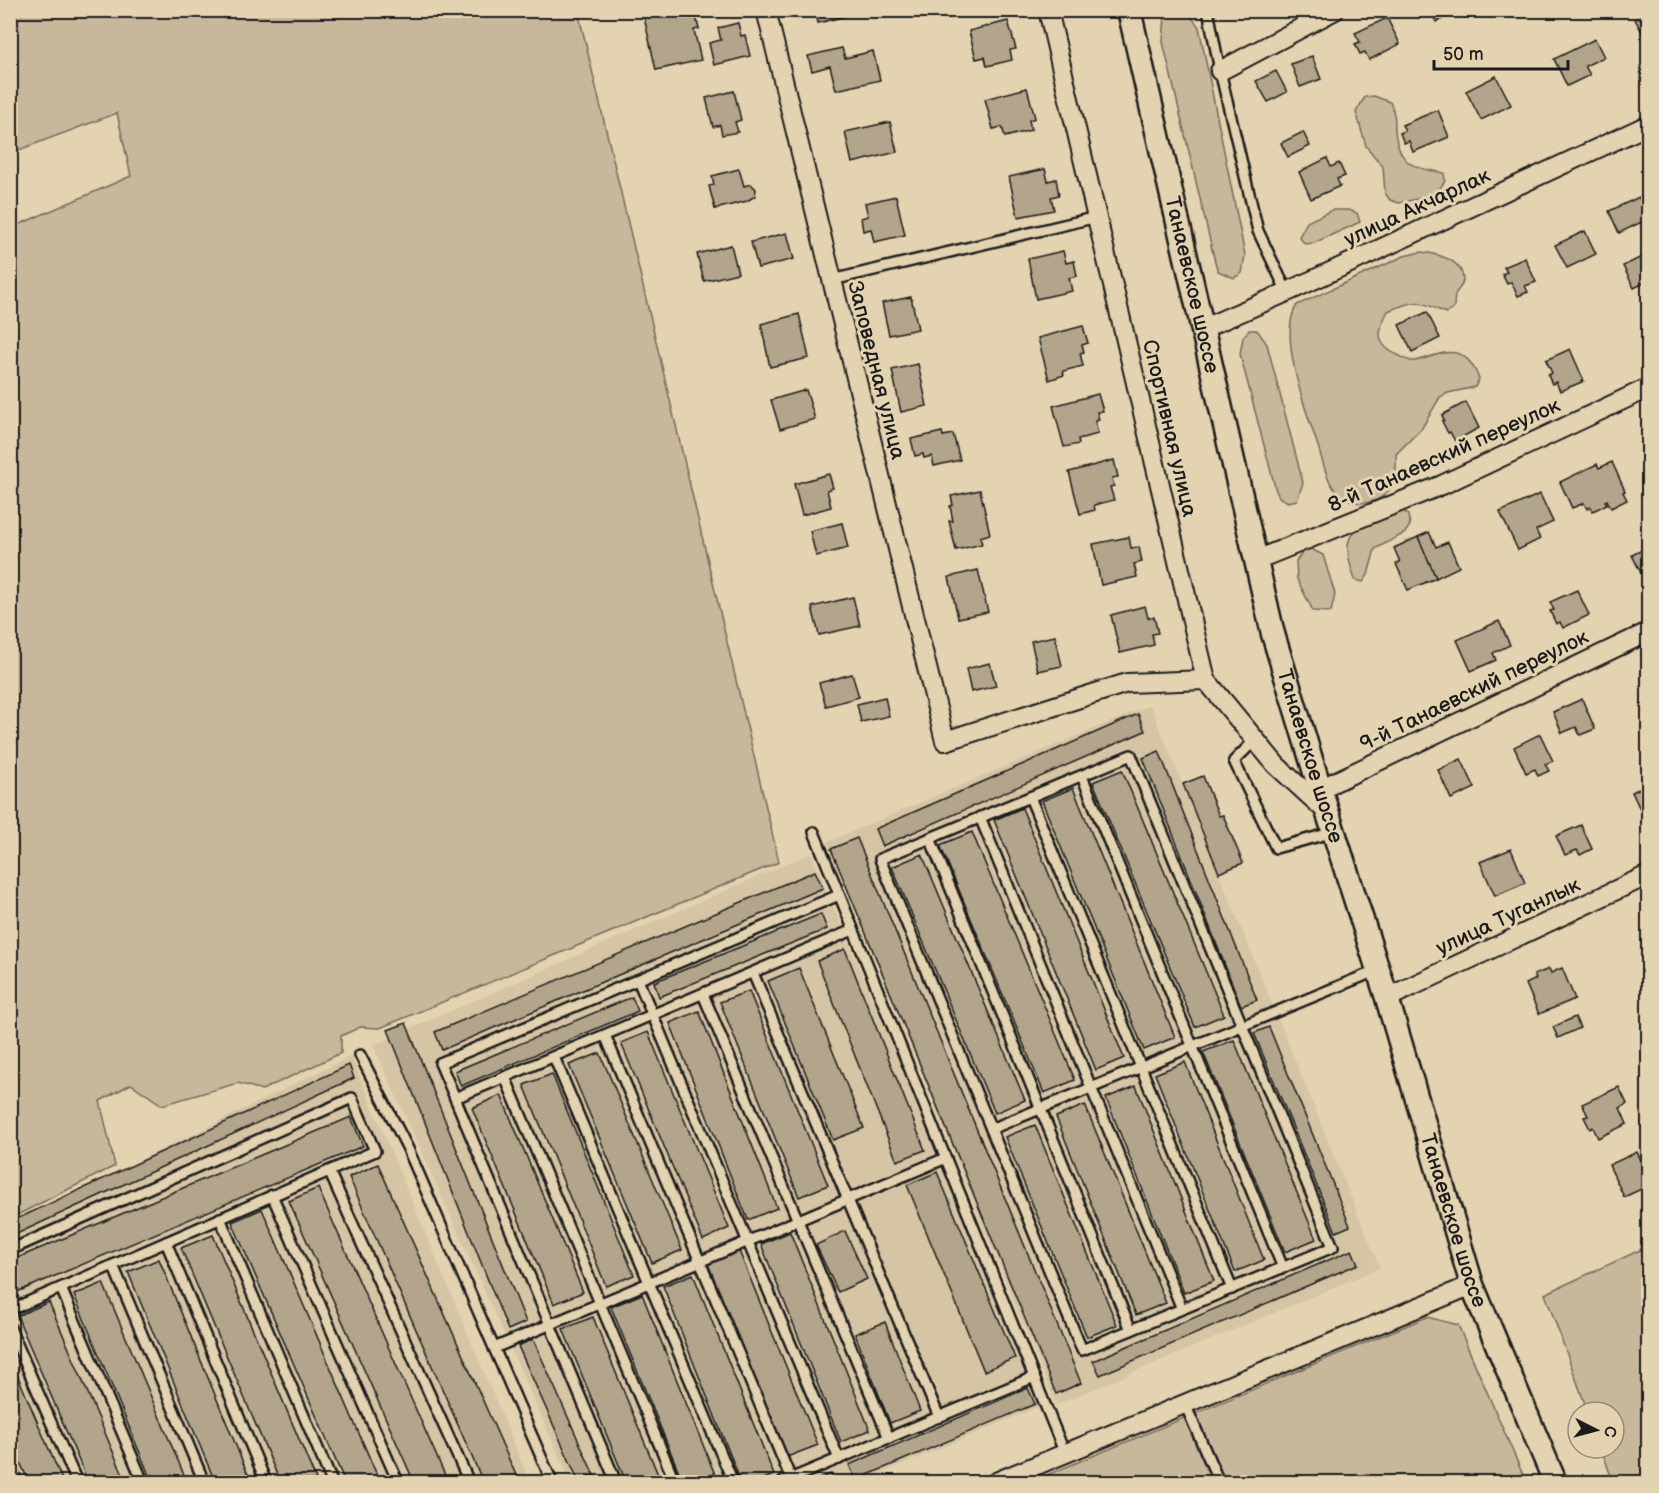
<svg xmlns="http://www.w3.org/2000/svg" width="1659" height="1493" viewBox="0 0 1659 1493" font-family="'Balsamiq Sans',sans-serif">
<rect width="100%" height="100%" fill="#e4d3b0"/>
<filter id="ink" filterUnits="userSpaceOnUse"><feTurbulence type="fractalNoise" baseFrequency=".0167" numOctaves="2"/><feDisplacementMap in="SourceGraphic" scale="12" xChannelSelector="R" yChannelSelector="G"/><feConvolveMatrix kernelMatrix="1 2 1 2 8 2 1 2 1" color-interpolation-filters="sRGB"/></filter>
<g filter="url(#ink)">
<g fill="#d5c5a5">
<path d="M1150 705 1380 1268 1056 1405 827 842Z"/>
<path d="M811 853 1043 1405 861 1482H571L373 1045Z"/>
<path d="M351 1056 530 1482H11V1224Z"/>
</g>
<g fill="#c7b89b" stroke="#726a5c" stroke-width="1.5">
<path d="M11 10 578 11 779 862 380 1028 360 1027 341 1036V1053L262 1090 238 1083 162 1105 131 1084 100 1101 115 1166 11 1218V228L131 176 117 113 11 153Z"/>
<path d="M1170 11 1188 12 1199 27 1245 255 1242 273 1234 278 1218 271 1215 262 1163 42 1165 15Z"/>
<path d="M1374 96 1390 102C1395 112 1395 120 1395 130 1398 165 1414 168 1444 173L1445 181 1435 195 1399 203 1390 200 1385 193 1383 167 1366 146 1356 112 1365 97Z"/>
<path d="M1332 210H1349L1357 213 1360 222 1314 243 1305 244 1299 237 1307 222Z"/>
<path d="M1421 252C1438 254 1463 259 1463 280 1463 287 1458 288 1456 293 1454 297 1454 304 1454 308L1446 313C1416 300 1419 299 1388 311 1377 331 1375 345 1398 355 1404 358 1409 362 1415 361 1428 359 1442 350 1456 353 1469 356 1475 368 1479 379L1475 387 1448 393 1440 397 1422 428 1396 454C1396 462 1397 473 1394 481 1382 511 1343 509 1330 482 1324 470 1321 455 1317 443 1306 411 1277 334 1297 305L1404 256Z"/>
<path d="M1249 330H1257L1267 344 1303 483 1297 500 1288 502 1280 498 1276 491 1240 354 1243 337Z"/>
<path d="M1393 509H1401L1408 515 1410 525 1405 533 1375 549 1368 575 1363 582 1355 580C1338 529 1352 532 1393 509Z"/>
<path d="M1307 547 1323 555 1335 594 1331 612 1313 611 1297 579 1296 561Z"/>
<path d="M1640 1250 1648 1268V1482H1613L1601 1448H1614V1412H1588L1545 1294Z"/>
<path d="M1427 1317 1458 1325 1526 1482H1030Z"/>
</g>
<g fill="#b3a58b" stroke="#1c1c1c" stroke-width="1.5">
<path d="M652 10H689L690 14 695 13 699 29 694 30 701 60 656 70 643 13Z"/>
<path d="M815 10H861L862 12 818 23Z"/>
<path d="M1430 10H1461L1436 22Z"/>
<path d="M1641 10H1648V43L1635 19 1643 15Z"/>
<path d="M1387 18 1400 44 1369 60 1365 52 1360 54 1355 44 1360 42 1355 33Z"/>
<path d="M1008 21 1016 49 1010 50 1012 60 987 66 985 57 976 59 969 31Z"/>
<path d="M738 23 741 36 745 35 750 56 714 65 709 43 721 40 718 28Z"/>
<path d="M1595 39 1604 57 1585 66 1590 75 1567 86 1554 59Z"/>
<path d="M842 48 845 58 873 51 880 80 836 90 830 66 812 71 808 56Z"/>
<path d="M1312 56 1321 79 1300 87 1291 64Z"/>
<path d="M1276 71 1287 92 1268 102 1256 81Z"/>
<path d="M1496 76 1511 105 1481 120 1466 91Z"/>
<path d="M1027 88 1035 118 1029 120 1031 130 1005 137 1002 127 993 129 985 99Z"/>
<path d="M734 91 741 120 735 122 738 132 722 135 720 125 713 127 706 98Z"/>
<path d="M1438 110 1449 137 1413 152 1409 141 1404 143 1400 133 1405 131 1402 125Z"/>
<path d="M890 122 897 152 852 163 845 132Z"/>
<path d="M1303 132 1310 146 1288 157 1281 143Z"/>
<path d="M1327 158 1331 167 1339 163 1345 176 1337 179 1340 186 1311 199 1299 172Z"/>
<path d="M739 169 744 186 751 184 756 189 755 196 747 201 715 209 709 186 714 185 712 176Z"/>
<path d="M1045 169 1048 181 1056 179 1059 195 1051 197 1054 210 1018 217 1009 177Z"/>
<path d="M896 196 905 235 874 242 871 229 863 231 861 218 868 216 865 203Z"/>
<path d="M1639 197 1648 219 1619 233 1609 211Z"/>
<path d="M1585 231 1596 254 1567 268 1555 245Z"/>
<path d="M787 233 794 259 758 268 751 242Z"/>
<path d="M731 245 738 273 704 281 697 254Z"/>
<path d="M1063 251 1066 263 1074 261 1077 276 1069 278 1072 291 1036 299 1028 259Z"/>
<path d="M1648 254V281L1634 288 1623 266Z"/>
<path d="M1525 258 1536 282 1525 286 1528 292 1518 296 1511 282 1507 284 1502 274 1507 272 1504 267Z"/>
<path d="M911 297 918 329 889 335 882 303Z"/>
<path d="M1427 312 1440 338 1412 352 1399 325Z"/>
<path d="M799 314 809 358 770 367 761 324Z"/>
<path d="M1083 326 1088 343 1082 345 1084 352 1080 353 1083 366 1063 371 1064 375 1049 380 1038 338Z"/>
<path d="M1570 349 1584 381 1560 391 1556 382 1552 384 1548 375 1552 373 1546 360Z"/>
<path d="M918 364 927 406 901 412 892 370Z"/>
<path d="M806 390 815 419 780 429 771 400Z"/>
<path d="M1098 394 1103 411 1097 412 1099 420 1095 421 1098 434 1078 439 1079 444 1064 447 1053 406Z"/>
<path d="M1466 402 1479 428 1455 441 1450 432 1448 433 1442 421 1444 420 1442 415Z"/>
<path d="M942 432 943 436 953 434 960 460 934 466 932 456 924 458 923 454 915 456 911 439Z"/>
<path d="M1114 460 1118 477 1112 478 1114 486 1110 487 1114 500 1094 505 1095 510 1080 514 1069 472Z"/>
<path d="M1612 462 1625 491 1623 492 1627 500 1611 508 1607 500 1605 501 1607 504 1593 511 1591 507 1587 509 1584 503 1572 508 1560 482 1597 464 1599 468Z"/>
<path d="M829 474 833 488 827 490 831 507 802 515 794 484Z"/>
<path d="M980 490 990 534 980 537 982 544 956 550 949 521H953L950 506 953 505 951 496Z"/>
<path d="M1540 494 1553 522 1536 530 1540 539 1518 550 1500 512Z"/>
<path d="M842 523 848 548 816 556 810 531Z"/>
<path d="M1429 532 1436 547 1448 542 1459 567 1436 578 1418 537Z"/>
<path d="M1129 537 1131 548 1139 547 1142 562 1134 564 1137 577 1101 585 1093 544Z"/>
<path d="M1418 537 1436 578 1408 590 1396 564 1400 562 1394 548Z"/>
<path d="M1648 542V587L1632 555 1648 547 1647 543Z"/>
<path d="M978 570 988 612 958 618 949 577Z"/>
<path d="M1577 590 1589 615 1563 628 1560 622 1556 624 1550 611 1554 610 1550 602Z"/>
<path d="M853 597 860 626 819 635 812 607Z"/>
<path d="M1145 606 1148 618 1154 617 1158 633 1152 634 1154 645 1120 653 1111 615Z"/>
<path d="M1499 621 1510 645 1493 653 1496 660 1471 671 1457 640Z"/>
<path d="M1055 636 1062 666 1038 671 1031 641Z"/>
<path d="M990 663 996 686 971 692 966 669Z"/>
<path d="M852 674 859 697 826 706 819 683Z"/>
<path d="M885 697 889 716 861 722 857 704Z"/>
<path d="M1582 699 1595 729 1580 735 1576 727 1562 733 1553 712Z"/>
<path d="M1138 714 1145 731 882 846 875 829Z"/>
<path d="M1540 734 1553 761 1545 764 1549 771 1538 776 1535 769 1526 773 1514 747Z"/>
<path d="M1159 751 1257 1000 1241 1006 1143 758Z"/>
<path d="M1461 759 1475 788 1451 799 1438 770Z"/>
<path d="M1122 770 1224 1015 1195 1027 1093 782Z"/>
<path d="M1203 776 1219 816 1223 815 1243 863 1219 873 1183 784Z"/>
<path d="M1648 784V823L1647 824 1632 792Z"/>
<path d="M1073 788 1175 1037 1144 1050 1042 801Z"/>
<path d="M1022 808 1124 1058 1096 1070 994 820Z"/>
<path d="M1581 825 1592 849 1580 855 1577 850 1565 855 1556 836Z"/>
<path d="M972 832 1075 1080 1044 1093 940 845Z"/>
<path d="M857 838 1081 1383 1056 1394 831 849Z"/>
<path d="M1511 849 1525 883 1495 896 1480 862Z"/>
<path d="M922 854 1025 1100 995 1113 892 867Z"/>
<path d="M815 871 823 888 442 1050 435 1032Z"/>
<path d="M821 914 827 929 659 997 654 982Z"/>
<path d="M845 949 925 1150 897 1161 817 961Z"/>
<path d="M799 968 864 1128 833 1140 768 981Z"/>
<path d="M1562 968 1575 999 1539 1014 1526 984 1536 979 1534 975 1549 969 1551 973Z"/>
<path d="M749 991 828 1185 799 1197 720 1002Z"/>
<path d="M632 997 638 1011 461 1086 455 1071Z"/>
<path d="M699 1011 777 1208 748 1220 670 1023Z"/>
<path d="M1575 1017 1580 1028 1558 1038 1553 1027Z"/>
<path d="M406 1023 526 1322 508 1330 388 1030Z"/>
<path d="M1269 1027 1350 1226 1336 1232 1254 1033Z"/>
<path d="M648 1032 729 1228 703 1240 621 1043Z"/>
<path d="M1234 1040 1316 1239 1285 1252 1203 1052Z"/>
<path d="M600 1053 682 1250 652 1263 569 1065Z"/>
<path d="M1185 1062 1264 1260 1235 1272 1155 1074Z"/>
<path d="M349 1065 354 1078 10 1237V1222Z"/>
<path d="M552 1074 634 1275 606 1286 524 1085Z"/>
<path d="M1136 1086 1214 1281 1184 1293 1106 1098Z"/>
<path d="M1619 1087 1627 1104 1620 1108 1627 1124 1598 1138 1593 1127 1590 1129 1584 1117 1588 1116 1582 1104Z"/>
<path d="M501 1095 583 1292 554 1304 472 1108Z"/>
<path d="M1085 1105 1166 1303 1136 1315 1056 1117Z"/>
<path d="M351 1117 363 1146 10 1295V1261Z"/>
<path d="M1035 1125 1117 1325 1087 1337 1005 1137Z"/>
<path d="M1637 1152 1648 1176V1186L1624 1197 1609 1165Z"/>
<path d="M378 1164 519 1482H483L349 1177Z"/>
<path d="M937 1172 1015 1358 984 1371 907 1185Z"/>
<path d="M318 1188 448 1482H414L289 1201Z"/>
<path d="M262 1209 380 1482H345L232 1222Z"/>
<path d="M845 1231 867 1279 838 1292 816 1245Z"/>
<path d="M790 1232 870 1430 841 1442 761 1244Z"/>
<path d="M213 1235 317 1482H280L181 1248Z"/>
<path d="M1352 1250 1358 1264 1100 1375 1093 1361Z"/>
<path d="M739 1251 818 1445 787 1457 708 1264Z"/>
<path d="M159 1259 251 1482H215L128 1272Z"/>
<path d="M693 1274 774 1475 755 1482H741L663 1286Z"/>
<path d="M103 1283 187 1482H152L74 1295Z"/>
<path d="M642 1294 718 1482H683L611 1307Z"/>
<path d="M49 1302 126 1482H88L17 1316Z"/>
<path d="M593 1317 661 1482H626L563 1329Z"/>
<path d="M885 1322 920 1411 890 1423 855 1334Z"/>
<path d="M533 1339 597 1482H579L518 1346Z"/>
<path d="M10 1358 63 1482H29L10 1440Z"/>
<path d="M1028 1388 1035 1404 856 1480 849 1465Z"/>
<path d="M831 1474 834 1482H811Z"/>
</g>
<g fill="none" stroke-linecap="round" stroke-linejoin="round">
<defs>
<g id="service">
<path d="M1208 10 1220 71 1258 231 1287 292"/>
<path d="M832 280 1097 217"/>
<path d="M1255 740 1234 761 1276 848 1334 832"/>
<path d="M1082 776 1283 1268"/>
<path d="M1030 797 1232 1289"/>
<path d="M980 817 1182 1309"/>
<path d="M814 832 1065 1454"/>
<path d="M930 838 1131 1330"/>
<path d="M753 973 939 1417"/>
<path d="M638 980 839 1459"/>
<path d="M703 994 889 1438"/>
<path d="M605 1035 791 1479"/>
<path d="M360 1055 408 1149 552 1482"/>
<path d="M554 1057 733 1482"/>
<path d="M505 1077 675 1482"/>
<path d="M455 1098 440 1063 839 895"/>
<path d="M991 1129 880 859 1131 755 1333 1247 1082 1350 991 1129C1120 1076 1249 1023 1378 970"/>
<path d="M329 1171 469 1482"/>
<path d="M272 1195 398 1482"/>
<path d="M220 1218 332 1482"/>
<path d="M166 1242 266 1482"/>
<path d="M10 1250 352 1098 375 1151 10 1310"/>
<path d="M113 1265 204 1482"/>
<path d="M61 1288 143 1482"/>
<path d="M10 1328 77 1482"/>
<path d="M494 1348 946 1158"/>
<path d="M1185 1404 1219 1482"/>
<path d="M10 1467 17 1482"/>
<path d="M616 1482 455 1098 853 930"/>
<path d="M783 1482 1034 1377"/>
</g>
<g id="minor">
<path d="M766 10 945 741 1127 683 1206 680"/>
<path d="M1048 10 1206 680 1276 765 1327 812"/>
<path d="M1220 71 1335 10"/>
<path d="M1204 328 1287 292 1648 125"/>
<path d="M1256 560 1442 485 1648 388"/>
<path d="M1320 789 1648 632"/>
<path d="M1387 998 1648 875"/>
<path d="M996 1482 1472 1285"/>
</g>
<g id="tertiary">
<path id="s1" d="M1129 10 1273 634 1320 789 1387 998 1472 1285 1555 1482"/>
</g>
</defs>
<use href="#service" stroke="#1c1c1c" stroke-width="14"/>
<use href="#minor" stroke="#1c1c1c" stroke-width="22"/>
<use href="#tertiary" stroke="#1c1c1c" stroke-width="27"/>
<use href="#service" stroke="#e4d3b0" stroke-width="9"/>
<use href="#minor" stroke="#e4d3b0" stroke-width="18"/>
<use href="#tertiary" stroke="#e4d3b0" stroke-width="22"/>
</g>
</g>
<g text-anchor="middle" stroke-width="6" stroke-linejoin="round" paint-order="stroke">
<g font-size="21" fill="#1c1c1c" stroke="#e4d3b0">
<text transform="translate(1417 207) rotate(-25)" y="7">улица Акчарлак</text>
<text dy="7" stroke="none"><textPath href="#s1" startOffset="282">Танаевское шоссе</textPath></text>
<text transform="translate(877 370) rotate(76)" y="7">Заповедная улица</text>
<text transform="translate(1170 428) rotate(77)" y="7">Спортивная улица</text>
<text transform="translate(1444 455) rotate(-24)" y="7">8-й Танаевский переулок</text>
<text transform="translate(1474 690) rotate(-26)" y="7">9-й Танаевский переулок</text>
<text dy="7" stroke="none"><textPath href="#s1" startOffset="768">Танаевское шоссе</textPath></text>
<text transform="translate(1508 916) rotate(-25)" y="7">улица Туганлык</text>
<text dy="7" stroke="none"><textPath href="#s1" startOffset="1254">Танаевское шоссе</textPath></text>
</g>
</g>
<rect width="1659" height="1493" fill="none" stroke="#e4d3b0" stroke-width="36"/>
<rect x="18" y="18" width="1623" height="1457" fill="none" stroke="#1c1c1c" stroke-width="2" filter="url(#ink)"/>
<g transform="translate(1596 1430) rotate(96)"><circle r="28" fill="#e4d3b0" stroke="#948a75" stroke-width="1.5"/>
<path d="M0-4.5L10 22L0 15L-10 22Z" fill="#1c1c1c"/>
<text y="-9" font-size="16" font-weight="bold" text-anchor="middle" fill="#1c1c1c">С</text>
</g>
<path d="M1434 60v9h134v-9" fill="none" stroke="#1c1c1c" stroke-width="3"/>
<text x="1443" y="60" font-size="18" fill="#1c1c1c" stroke="#e4d3b0" stroke-width="4.5" paint-order="stroke">50 m</text>
</svg>
